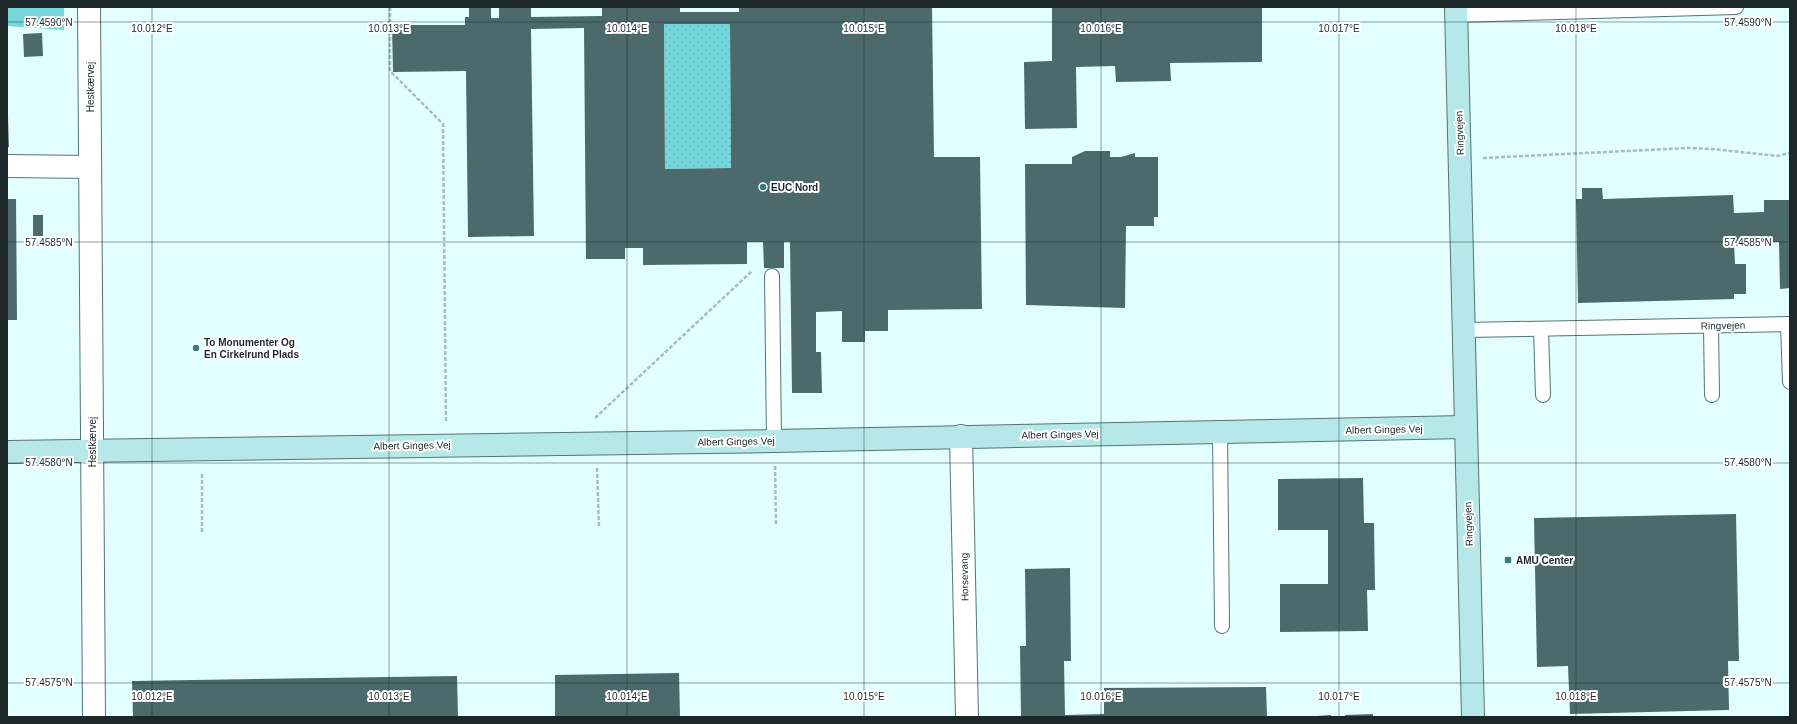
<svg xmlns="http://www.w3.org/2000/svg" width="1797" height="724" viewBox="0 0 1797 724" font-family="Helvetica,sans-serif">
<defs>
<pattern id="garden-dots" width="8" height="8" patternUnits="userSpaceOnUse"><rect width="8" height="8" fill="#74d7db"/><path d="M2 2h.1M6 6h.1" fill="none" stroke="#64b9bc" stroke-width="1.8" stroke-linecap="round"/></pattern>
</defs>
<rect width="100%" height="100%" fill="#e3feff"/>
<path fill="#74d7db" d="M7 7H64V30L7 26Z"/>
<path fill="url(#garden-dots)" d="M664 24H730L731 168 665 169Z"/>
<g fill="#4c6a6b" fill-rule="evenodd">
<path d="M469 7H491V18H499V7H531V17L602 16V7H680V12H739V7H932L934 157H980L982 309 888 310V331H865V342H842V311L816 312V352H821L822 393H792L790 242H784V268H764L763 242H747V264L643 265V248H625V259H586L584 28 531 29 534 236 468 237 466 71 393 72 392 25H465V17H469ZM664 24H730L731 168 665 169Z"/>
<path d="M1052 7H1262V62L1170 63 1171 81 1116 82 1115 66 1076 67 1077 128 1025 129 1024 62 1052 61Z"/>
<path d="M42 33 43 56 24 57 23 34Z"/>
<path d="M7 117H8L9 147H7Z"/>
<path d="M1085 151H1110V157H1121L1135 153V157H1158V217H1154V226H1126L1125 308 1026 305 1025 164H1072V157Z"/>
<path d="M1582 188H1602L1603 199 1733 195 1734 213 1764 212V200H1790V288L1780 289 1779 242 1734 243 1735 264H1746V294H1734V299L1578 303 1576 199H1582Z"/>
<path d="M7 199H16L17 320H7Z"/>
<rect x="33" y="215" width="10" height="21"/>
<path d="M1363 478 1364 523H1374L1375 590H1367L1368 631 1280 632V584H1328V530H1278V479Z"/>
<path d="M1736 514 1739 661H1728L1729 710 1570 714 1568 666 1537 667 1534 518Z"/>
<path d="M1070 568 1071 661H1064L1065 715 1104 714V688L1266 687 1267 717H1021L1020 646H1026L1025 569Z"/>
<path d="M679 673 680 717H555V675Z"/>
<path d="M457 676 458 717H133L132 681Z"/>
<path d="M1373 714V717H1345V715Z"/>
<path d="M1331 715V717H1317V716Z"/>
</g>
<g fill="none" stroke-linecap="round" stroke-linejoin="round">
<defs>
<g id="lane">
<path d="M1456 15 1736 7"/>
<path d="M772 276 774 441"/>
<path d="M1788 324 1790 382"/>
<path d="M1711 326 1712 395"/>
<path d="M1541 329 1543 395"/>
<path d="M1465 330 1790 324"/>
<path d="M1220 432 1222 626"/>
</g>
<g id="street">
<path d="M89 7 94 717"/>
<path d="M7 166 90 167"/>
<path d="M961 436 967 717"/>
</g>
<g id="secondary">
<path d="M1456 7 1473 717"/>
<path d="M7 452 774 441 1465 427"/>
</g>
</defs>
<use href="#lane" stroke="#557374" stroke-width="16"/>
<use href="#street" stroke="#557374" stroke-width="24"/>
<use href="#secondary" stroke="#557374" stroke-width="24"/>
<g stroke="#a7bdbe" stroke-width="2.5" stroke-dasharray="4 2" stroke-linecap="butt">
<path d="M390 7V71L443 124 446 422"/>
<path d="M1483 158 1688 148 1713 149 1777 156 1790 153"/>
<path d="M595 418 752 271"/>
<path d="M775 466 776 525"/>
<path d="M597 468 599 528"/>
<path d="M202 474V534"/>
</g>
<use href="#lane" stroke="#fff" stroke-width="14"/>
<use href="#street" stroke="#fff" stroke-width="22"/>
<use href="#secondary" stroke="#b6e8ea" stroke-width="22"/>
</g>
<path fill="none" stroke="#1b2728" stroke-width="1" stroke-opacity="0.45" d="M152 7V717M389 7V717M627 7V717M864 7V717M1101 7V717M1339 7V717M1576 7V717M7 22H1790M7 242H1790M7 463H1790M7 683H1790"/>
<g fill="#347d80" stroke="#fff" stroke-width="1.5">
<circle cx="763" cy="187" r="4"/>
<circle cx="196" cy="348" r="4"/>
<rect x="1504" y="556" width="8" height="8" rx="2"/>
</g>
<g text-anchor="middle" stroke-width="4" stroke-linejoin="round" paint-order="stroke">
<g font-size="10" fill="#1b2728" stroke="#fff">
<text transform="translate(90 87) rotate(-90)" y="4">Hestkærvej</text>
<text transform="translate(1459 133) rotate(-92)" y="4">Ringvejen</text>
<text transform="translate(1723 325) rotate(-1)" y="4">Ringvejen</text>
<text transform="translate(1384 429) rotate(-1)" y="4">Albert Ginges Vej</text>
<text transform="translate(1060 434) rotate(-1)" y="4">Albert Ginges Vej</text>
<text transform="translate(736 441) rotate(-1)" y="4">Albert Ginges Vej</text>
<text transform="translate(92 442) rotate(-90)" y="4">Hestkærvej</text>
<text transform="translate(412 445) rotate(-1)" y="4">Albert Ginges Vej</text>
<text transform="translate(1468 524) rotate(-92)" y="4">Ringvejen</text>
<text transform="translate(964 577) rotate(-91)" y="4">Horsevang</text>
</g>
<g font-size="10" font-weight="bold" fill="#1b2728" stroke="#fff" text-anchor="start">
<text x="771" y="191">EUC Nord</text>
<text x="204" y="346">To Monumenter Og<tspan x="204" dy="12">En Cirkelrund Plads</tspan></text>
<text x="1516" y="564">AMU Center</text>
</g>
</g>
<g font-size="10" text-anchor="middle" fill="#1b2728" stroke="#fff" stroke-width="4" stroke-linejoin="round" paint-order="stroke">
<text x="49" y="26">57.4590°N</text>
<text x="1748" y="26">57.4590°N</text>
<text x="152" y="32">10.012°E</text>
<text x="389" y="32">10.013°E</text>
<text x="627" y="32">10.014°E</text>
<text x="864" y="32">10.015°E</text>
<text x="1101" y="32">10.016°E</text>
<text x="1339" y="32">10.017°E</text>
<text x="1576" y="32">10.018°E</text>
<text x="49" y="246">57.4585°N</text>
<text x="1748" y="246">57.4585°N</text>
<text x="49" y="466">57.4580°N</text>
<text x="1748" y="466">57.4580°N</text>
<text x="49" y="686">57.4575°N</text>
<text x="1748" y="686">57.4575°N</text>
<text x="152" y="700">10.012°E</text>
<text x="389" y="700">10.013°E</text>
<text x="627" y="700">10.014°E</text>
<text x="864" y="700">10.015°E</text>
<text x="1101" y="700">10.016°E</text>
<text x="1339" y="700">10.017°E</text>
<text x="1576" y="700">10.018°E</text>
</g>
<rect width="1797" height="724" fill="none" stroke="#1b2728" stroke-width="16"/>
</svg>
